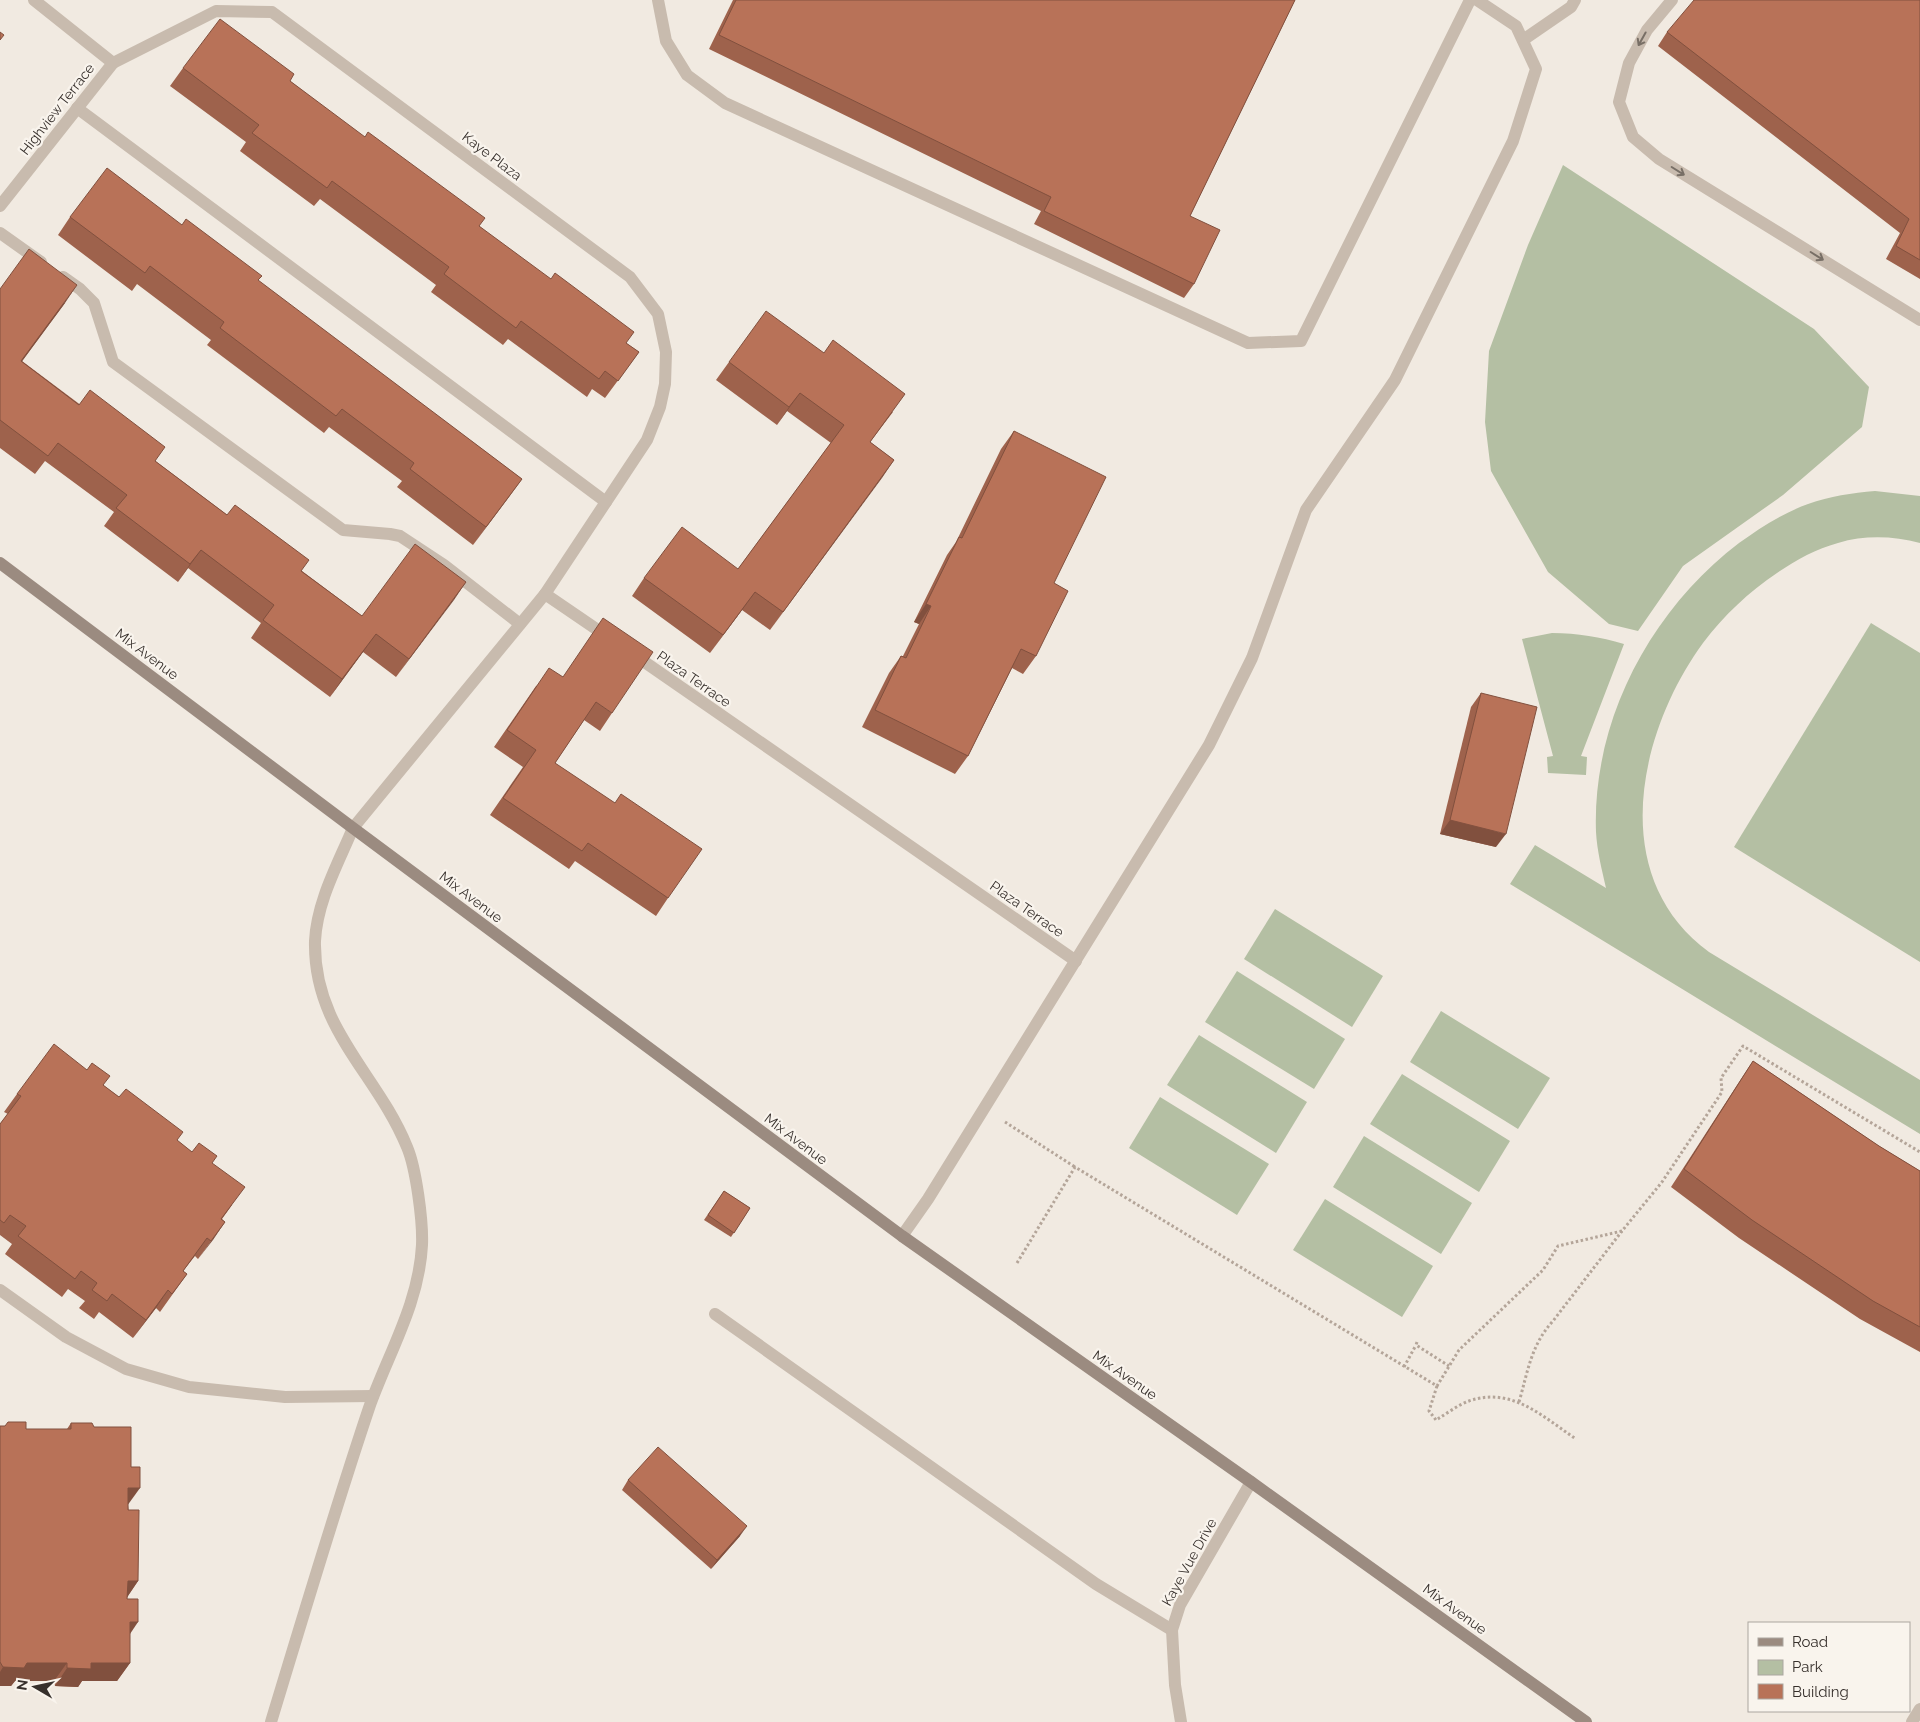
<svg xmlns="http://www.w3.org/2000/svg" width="1920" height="1722" viewBox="0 0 1920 1722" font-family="Raleway,sans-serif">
<rect width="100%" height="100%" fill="#f1eae1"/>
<g fill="#b4bfa3">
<path d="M1563 165 1814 329 1869 387 1862 427 1783 495 1683 566 1638 631 1609 624 1548 572 1491 471 1485 422 1489 351 1528 245Z"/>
<path d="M1875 491 1920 496V543C1893 536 1865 535 1838 543 1816 549 1796 560 1777 573 1749 592 1724 615 1703 643 1638 732 1606 877 1709 952L1920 1080V1134L1510 884 1535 845 1606 888C1602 870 1597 851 1596 832 1592 720 1651 610 1739 543 1760 528 1783 513 1808 504 1830 496 1852 493 1875 491Z"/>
<path d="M1871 623 1920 653V962L1734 847Z"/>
<path d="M1552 633C1578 633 1600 637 1624 644L1581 756 1587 757 1586 775 1548 773 1547 757 1553 756 1522 639Z"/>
<path d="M1275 909 1383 976 1352 1027 1244 959Z"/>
<path d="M1237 971 1345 1039 1314 1089 1205 1022Z"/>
<path d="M1441 1011 1550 1078 1518 1129 1410 1062Z"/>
<path d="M1199 1035 1307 1102 1276 1153 1167 1085Z"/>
<path d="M1402 1074 1510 1141 1479 1192 1370 1124Z"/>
<path d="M1160 1097 1269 1164 1237 1215 1129 1148Z"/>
<path d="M1364 1136 1472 1203 1441 1254 1333 1187Z"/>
<path d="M1325 1199 1433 1266 1402 1317 1293 1250Z"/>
</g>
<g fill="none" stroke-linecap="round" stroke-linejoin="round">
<g stroke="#b4a599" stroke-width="3" stroke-dasharray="2.5 2.5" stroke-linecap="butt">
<path d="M1005 1122 1075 1167"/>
<path d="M1017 1263 1075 1167 1437 1386 1459 1350 1543 1270 1558 1246 1622 1231 1662 1182 1722 1092 1721 1078 1743 1046 1920 1152"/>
<path d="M1417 1342 1416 1345 1449 1366"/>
<path d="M1404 1367 1416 1345"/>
<path d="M1437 1386 1429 1411 1436 1420C1446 1414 1458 1405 1469 1401 1512 1386 1543 1417 1576 1439"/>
<path d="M1519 1402C1528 1371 1531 1345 1553 1321L1622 1231"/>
</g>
<g stroke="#c8bbae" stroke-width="12">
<path d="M658 0 666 41 687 75 725 103 1248 343 1301 341 1470 0"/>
<path d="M1672 0 1647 30 1629 63 1619 102 1633 137 1659 159 1920 320"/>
<path d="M1523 40 1571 7 1575 0"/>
<path d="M0 233 41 262"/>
<path d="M63 277 80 289 94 303 113 362 343 530 390 534 400 536 444 565 520 624"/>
<path d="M902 1236 928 1199 1209 745 1252 658 1306 510 1395 380 1513 141 1536 69 1516 26 1477 0"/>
<path d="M0 1290 66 1337 126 1369 189 1387 285 1397 373 1396"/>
<path d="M715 1314 1096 1584 1172 1630"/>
<path d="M271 1722C303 1617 334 1512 369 1408 388 1354 419 1304 422 1245 423 1221 416 1168 407 1147 377 1073 313 1029 315 941 317 901 338 864 353 828"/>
<path d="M1912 1722 1920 1709"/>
</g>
<g stroke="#c8bbae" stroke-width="12">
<path d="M113 63 216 11 272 12 630 277 658 314 666 352 665 384 660 407 647 440 545 594"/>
<path d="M77 108 606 502"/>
<path d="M0 206 113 63 34 0"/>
<path d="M633 654 1076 961"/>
<path d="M353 828 545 594 608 637"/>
<path d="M1181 1722 1175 1685 1172 1630 1180 1605 1251 1482"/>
</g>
<path stroke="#9b8b80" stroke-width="12" d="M0 563 353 828 902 1236 1251 1482 1586 1722"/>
</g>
<g fill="#9e624c">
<path d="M733 0H1295L1190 216 1194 284 1184 298 1034 224 1041 211 709 49Z"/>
<path d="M1920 0V279L1886 259 1900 233 1658 46 1667 32Z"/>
<path d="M183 68 290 81 479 226 626 343 639 352 605 398 592 389 587 397 508 339 503 345 431 292 436 285 320 199 314 206 240 151 246 142 170 86Z"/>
<path d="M70 217 182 225 258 281 522 479 473 545 397 487 402 481 329 427 324 433 207 345 211 340 137 284 132 291 58 235Z"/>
<path d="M0 289 65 303 22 361 362 616 466 582 396 677 363 652 330 697 251 638 261 623 188 568 178 582 104 526 114 512 45 461 35 474 0 448Z"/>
<path d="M729 362 893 412 870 442 894 460 770 630 742 610 710 653 632 596 644 578 738 569 831 443 787 411 777 425 716 380Z"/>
<path d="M1014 431 1054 583 1036 656 1023 674 1012 668 968 756 955 774 862 727 889 673 901 656H903L919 624 914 622 947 555 956 542 1001 449Z"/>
<path d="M562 677 612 713 600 731 584 720 555 763 668 898 656 916 575 861 569 869 490 815 523 767 494 747 536 686Z"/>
<path d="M1481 693 1496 847 1440 834 1471 707Z"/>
<path d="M1753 1061 1879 1146 1920 1171V1352L1860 1319 1739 1238 1671 1187 1741 1079Z"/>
<path d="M103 1085 192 1152 212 1163 232 1205 222 1219 225 1222 198 1259 195 1256 183 1271 187 1274 160 1312 156 1308 133 1338 99 1312 94 1319 79 1308 85 1301 68 1289 62 1297 5 1254 12 1244 0 1235V1124L8 1114 4 1112 17 1094Z"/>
<path d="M724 1191 750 1208 731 1237 704 1220Z"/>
<path d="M71 1423 128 1505 138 1581 127 1597 130 1635V1663L117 1681H82L78 1687 55 1686 54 1681H15L11 1686H0V1426L26 1429H67Z"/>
<path d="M628 1480 740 1536 711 1569 622 1490Z"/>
</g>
<g fill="#81503e">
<path d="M77 285 65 303 9 379 21 361Z"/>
<path d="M800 393 787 411 777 425 789 407Z"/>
<path d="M894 460 882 478 770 630 783 612Z"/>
<path d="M522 479 509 497 473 545 486 527Z"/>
<path d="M201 550 188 568 178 582 190 564Z"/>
<path d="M466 582 454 600 396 677 409 659Z"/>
<path d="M755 592 742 610 710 653 723 635Z"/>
<path d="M926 604 931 606 919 624 914 622Z"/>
<path d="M376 634 363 652 330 697 342 679Z"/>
<path d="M1450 820 1506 834 1496 847 1440 834Z"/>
<path d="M225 1222 213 1240 198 1259 211 1241Z"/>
<path d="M168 1290 156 1308 133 1338 146 1320Z"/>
<path d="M128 1488H140L127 1506Z"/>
<path d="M747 1526 740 1536 711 1569 717 1560Z"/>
<path d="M128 1581H138L126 1599Z"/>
<path d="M130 1622H138L126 1640Z"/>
<path d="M27 1663H67L54 1681H15L11 1686H0V1672L3 1667Z"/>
<path d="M91 1663H130L117 1681H82L78 1687 55 1686 67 1668Z"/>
</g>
<g fill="#b87258" stroke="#81503e">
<path d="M736 0H1295L1190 216 1220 230 1194 284 1044 211 1051 197 719 35Z"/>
<path d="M1694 0H1920V260L1896 246 1909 219 1667 32Z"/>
<path d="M220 19 294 74 290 81 365 137 368 132 485 218 479 226 551 279 555 273 634 332 626 343 639 352 618 381 605 371 599 379 521 321 516 328 444 274 449 267 332 181 327 188 252 133 259 125 183 68Z"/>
<path d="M0 32 4 35 0 40Z"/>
<path d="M107 168 182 225 186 219 262 276 258 280 522 479 486 527 410 469 414 463 342 409 336 416 220 328 224 322 150 266 145 273 70 217Z"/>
<path d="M29 249 77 285 21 361 79 405 90 390 165 447 155 461 227 515 235 505 309 560 301 571 362 616 415 544 466 582 409 659 376 634 342 679 263 620 274 605 201 550 190 564 116 508 127 495 58 443 48 456 0 420V289Z"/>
<path d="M766 311 824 353 833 340 905 394 870 442 894 460 783 612 755 592 723 635 644 578 682 527 738 569 844 425 800 393 789 407 729 362Z"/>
<path d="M1014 431 1106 477 1054 583 1068 591 1036 656 1021 649 968 756 875 710 901 656 906 658 931 606 926 604 959 537 962 538Z"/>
<path d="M603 618 653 652 612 713 596 702 555 763 615 803 621 794 702 849 668 898 588 843 582 851 503 798 536 750 507 730 549 668 563 677Z"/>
<path d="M1481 693 1537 707 1506 834 1450 820Z"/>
<path d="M54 1044 87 1070 92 1063 110 1076 103 1085 119 1097 126 1089 183 1132 177 1140 192 1152 199 1143 217 1156 212 1163 245 1187 221 1219 225 1222 211 1241 207 1238 183 1271 187 1274 172 1294 168 1290 146 1320 112 1294 107 1301 92 1290 97 1283 81 1271 75 1279 18 1236 26 1226 10 1215 4 1223 0 1220V1124L21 1096 17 1094Z"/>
<path d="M1753 1061 1879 1146 1920 1171V1327L1873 1301 1752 1220 1684 1169Z"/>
<path d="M724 1191 750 1208 734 1233 708 1215Z"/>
<path d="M8 1422H26V1429H71V1423H92L94 1427H131V1467H140V1488H128V1510H139L138 1581H128L127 1599H138V1622H130V1663H91V1669L67 1668V1663H27L24 1668 3 1667 0 1662V1426H5Z"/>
<path d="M658 1447 747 1526 717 1560 628 1480Z"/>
</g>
<defs><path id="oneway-shaft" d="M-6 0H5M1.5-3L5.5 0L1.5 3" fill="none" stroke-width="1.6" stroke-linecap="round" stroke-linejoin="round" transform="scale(1.25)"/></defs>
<g stroke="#786f66">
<use href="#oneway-shaft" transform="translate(1642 39) rotate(119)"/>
<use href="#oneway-shaft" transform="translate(1678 171) rotate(32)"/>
<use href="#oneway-shaft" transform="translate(1817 256) rotate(32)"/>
</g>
<g text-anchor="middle" stroke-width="4.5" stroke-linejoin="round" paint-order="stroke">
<g font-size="14" fill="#37302c" stroke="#f9f4ed">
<text transform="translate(57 109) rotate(-52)" y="5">Highview Terrace</text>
<text transform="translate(492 156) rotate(37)" y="5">Kaye Plaza</text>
<text transform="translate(147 654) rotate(37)" y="5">Mix Avenue</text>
<text transform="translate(694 679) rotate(35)" y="5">Plaza Terrace</text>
<text transform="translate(471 897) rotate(37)" y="5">Mix Avenue</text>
<text transform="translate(1027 909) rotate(35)" y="5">Plaza Terrace</text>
<text transform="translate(796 1139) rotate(37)" y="5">Mix Avenue</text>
<text transform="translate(1125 1375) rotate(35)" y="5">Mix Avenue</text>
<text transform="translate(1189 1562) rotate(-61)" y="5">Kaye Vue Drive</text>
<text transform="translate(1455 1609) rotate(36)" y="5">Mix Avenue</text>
</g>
</g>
<rect x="1748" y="1622" width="162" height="90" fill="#f9f4ed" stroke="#aba6a0"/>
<rect x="1758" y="1638" width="25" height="8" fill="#9b8b80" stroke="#aba6a0"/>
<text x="1792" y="1647" font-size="15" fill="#37302c">Road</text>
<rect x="1758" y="1660" width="25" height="15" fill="#b4bfa3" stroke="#aba6a0"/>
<text x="1792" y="1672" font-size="15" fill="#37302c">Park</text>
<rect x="1758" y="1684" width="25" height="15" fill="#b87258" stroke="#aba6a0"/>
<text x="1792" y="1697" font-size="15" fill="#37302c">Building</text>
<g transform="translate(35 1687) rotate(279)" stroke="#f9f4ed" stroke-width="4" paint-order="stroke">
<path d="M0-4L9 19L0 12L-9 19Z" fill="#37302c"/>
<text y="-8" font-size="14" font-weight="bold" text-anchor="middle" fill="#37302c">N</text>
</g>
</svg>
